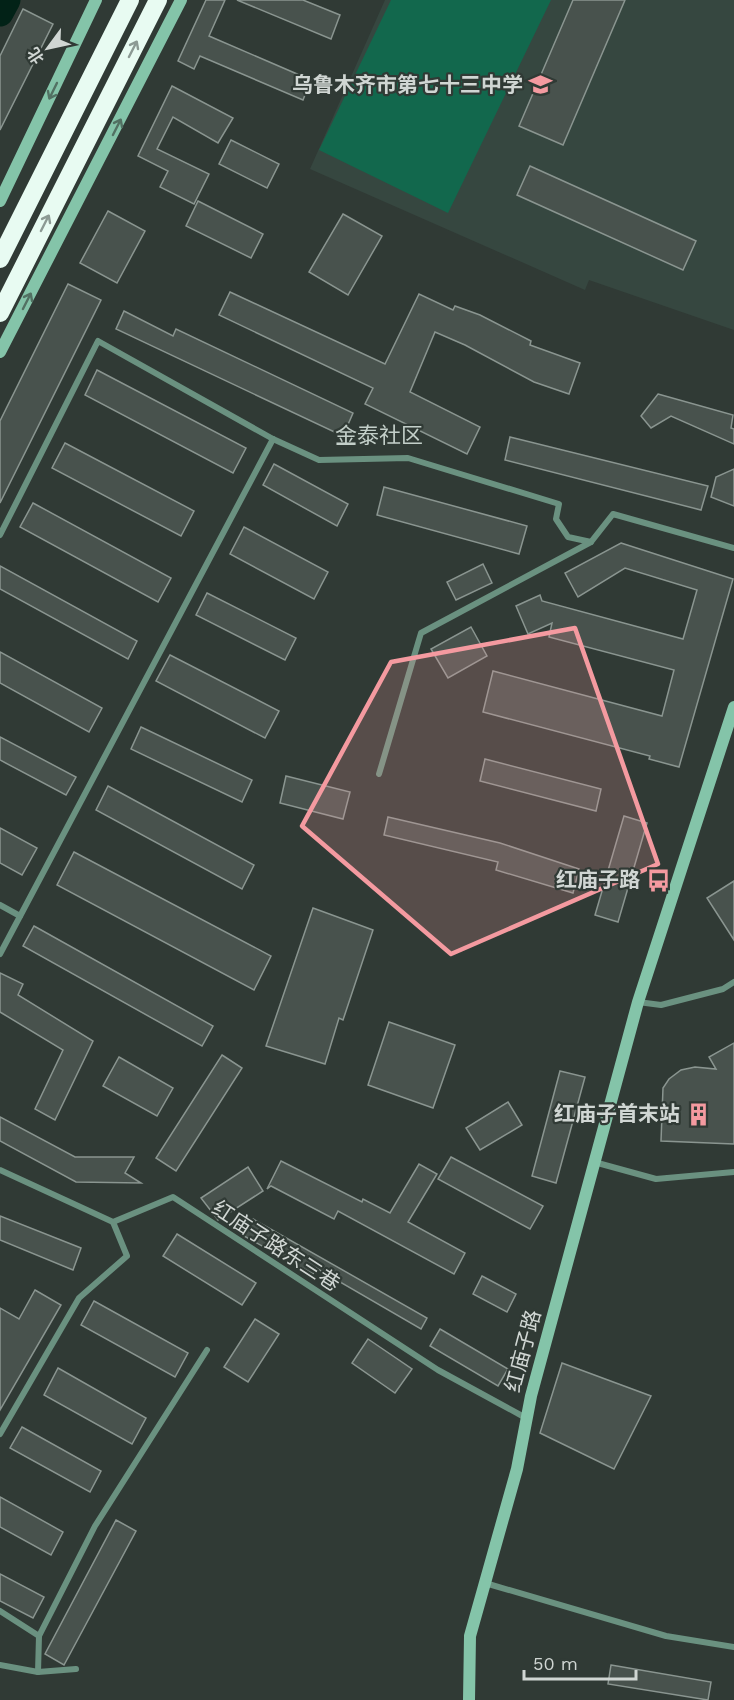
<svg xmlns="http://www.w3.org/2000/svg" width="734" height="1700" viewBox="0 0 734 1700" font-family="'Work Sans','Noto Sans SC',sans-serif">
<rect width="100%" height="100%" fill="#303a35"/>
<path fill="#364740" d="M385 0H734V330L589 280 585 290 310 169Z"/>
<path fill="#12684d" d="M391 0H551L448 213 319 150Z"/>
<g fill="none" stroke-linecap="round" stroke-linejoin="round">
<path stroke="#022217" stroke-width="27" d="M0 13 7 0"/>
</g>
<g fill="#48524d" stroke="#8a9590" stroke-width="1.5">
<path d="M206 0H225L209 36 311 80 303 100 200 56 194 69 178 61Z"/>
<path d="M237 0H303L340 15 331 39Z"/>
<path d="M573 0H625L563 145 519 126Z"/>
<path d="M23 9 53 24 0 130V56Z"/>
<path d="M172 86 233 118 218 143 173 117 157 149 209 174 194 204 160 187 168 171 138 156Z"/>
<path d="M231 140 279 164 267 188 219 164Z"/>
<path d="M530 166 696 241 683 270 517 195Z"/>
<path d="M198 201 263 234 251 258 186 226Z"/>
<path d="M108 211 145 231 117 283 80 263Z"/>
<path d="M343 214 382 236 348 295 309 272Z"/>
<path d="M68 284 101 300 0 503V421Z"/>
<path d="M230 292 385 364 419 294 453 310 455 306 480 315 531 341 530 345 580 363 569 394 534 382 465 345 435 332 410 392 480 427 467 454 365 404 373 388 219 315Z"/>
<path d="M124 311 173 336 176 329 353 413 343 436 116 329Z"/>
<path d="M97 370 246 448 233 473 85 395Z"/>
<path d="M658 394 733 415 731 428 734 429V444L671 416 651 428 641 416Z"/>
<path d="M510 437 708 486 701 510 505 460Z"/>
<path d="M65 443 194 511 181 536 52 468Z"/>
<path d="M274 464 348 504 337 526 263 485Z"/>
<path d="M734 469V506L711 497 716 477Z"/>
<path d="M384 487 527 526 519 554 377 515Z"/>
<path d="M33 503 171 578 158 602 20 527Z"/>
<path d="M244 527 328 572 314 599 230 554Z"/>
<path d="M621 543 733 579 679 767 649 759 650 756 483 712 493 671 662 716 674 670 549 637 552 623 528 634 516 606 540 595 542 601 683 639 697 590 625 568 578 597 565 573Z"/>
<path d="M483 564 492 583 456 600 447 582Z"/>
<path d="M0 566 137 641 128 659 0 589Z"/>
<path d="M207 593 296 638 285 660 196 615Z"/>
<path d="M471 627 487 656 448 678 431 649Z"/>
<path d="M0 652 102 708 89 732 0 683Z"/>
<path d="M170 655 279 711 265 738 156 681Z"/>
<path d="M141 727 252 780 242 802 131 749Z"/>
<path d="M0 737 76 777 66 795 0 760Z"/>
<path d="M485 759 601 789 596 811 480 781Z"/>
<path d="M286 776 350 792 343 819 280 803Z"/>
<path d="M108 786 254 865 242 889 96 810Z"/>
<path d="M624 816 647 823 618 922 595 915Z"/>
<path d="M388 817 500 843 579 869 573 893 496 870 498 862 384 835Z"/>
<path d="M0 828 37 848 22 875 0 863Z"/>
<path d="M74 852 271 956 254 990 57 885Z"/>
<path d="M734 881V940L707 898Z"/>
<path d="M313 908 373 930 343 1020 339 1018 325 1064 266 1046Z"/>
<path d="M34 926 213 1026 202 1046 23 946Z"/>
<path d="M0 973 23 984 18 995 93 1041 55 1120 35 1109 63 1050 0 1012Z"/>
<path d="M389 1022 455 1045 433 1108 368 1085Z"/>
<path d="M734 1043V1144L661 1141 663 1088 669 1079 681 1070 695 1067 716 1069 709 1057Z"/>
<path d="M222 1055 242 1068 176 1171 156 1158Z"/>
<path d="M119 1057 173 1088 157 1116 103 1086Z"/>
<path d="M560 1071 585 1077 556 1183 532 1176Z"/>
<path d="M508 1102 522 1125 480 1150 466 1128Z"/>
<path d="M0 1117 75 1157H134L125 1173 141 1183 76 1182 0 1141Z"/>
<path d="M451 1157 543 1206 530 1229 438 1179Z"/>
<path d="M281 1161 362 1202 363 1199 390 1213 419 1164 437 1174 408 1222 465 1253 454 1274 338 1211 334 1219 271 1186 267 1189Z"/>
<path d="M248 1167 263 1191 218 1220 201 1198Z"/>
<path d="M0 1216 81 1248 73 1270 0 1240Z"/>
<path d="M253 1219 427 1318 421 1329 316 1268 313 1274 244 1236Z"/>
<path d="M177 1234 256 1283 242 1305 163 1256Z"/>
<path d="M482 1276 516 1294 507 1312 473 1294Z"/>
<path d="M35 1290 61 1305 0 1410V1308L19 1319Z"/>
<path d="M94 1301 188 1353 175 1377 81 1325Z"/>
<path d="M255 1319 279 1334 248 1382 224 1367Z"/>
<path d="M440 1329 508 1369 498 1386 430 1346Z"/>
<path d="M368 1339 412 1369 395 1393 352 1363Z"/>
<path d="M562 1363 651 1396 614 1469 540 1433Z"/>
<path d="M58 1368 146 1418 132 1444 44 1395Z"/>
<path d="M22 1427 101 1471 90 1492 10 1448Z"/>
<path d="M0 1497 63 1532 51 1555 0 1527Z"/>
<path d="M116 1520 136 1531 64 1665 45 1654Z"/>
<path d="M0 1574 44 1597 33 1618 0 1601Z"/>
<path d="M611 1665 711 1682 708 1700 608 1684Z"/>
</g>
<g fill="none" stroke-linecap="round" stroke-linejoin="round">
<g stroke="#6a9180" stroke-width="6">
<path d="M0 535 98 341 273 439 319 460 408 458 559 504 556 519 568 537 591 542"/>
<path d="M379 774 421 633 591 542 613 514 734 548"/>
<path d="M0 905 20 916"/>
<path d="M0 954 273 439"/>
<path d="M638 1002 661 1005 723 989 734 982"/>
<path d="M594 1162 656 1179 734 1172"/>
<path d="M0 1170 113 1222 173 1197 438 1370 526 1418"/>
<path d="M0 1434 79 1298 127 1256 113 1222"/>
<path d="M485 1583 666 1636 734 1647"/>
<path d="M0 1611 39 1636"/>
<path d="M0 1665 38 1672 76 1669"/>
<path d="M38 1672 39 1636 95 1526 207 1350"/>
</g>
<g stroke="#84c4a9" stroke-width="12">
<path d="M0 201 96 0"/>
<path d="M0 352 181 0"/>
<path d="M469 1700 470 1636 517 1469 531 1396 638 1002 734 707"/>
</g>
<g stroke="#e8fbf2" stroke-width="18">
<path d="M0 259 130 0"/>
<path d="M0 313 158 0"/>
</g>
</g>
<defs><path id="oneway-shaft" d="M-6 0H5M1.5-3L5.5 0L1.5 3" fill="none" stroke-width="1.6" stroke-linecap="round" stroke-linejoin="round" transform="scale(1.5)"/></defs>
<g stroke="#8c9a94">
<use href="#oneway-shaft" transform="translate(133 49) rotate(-63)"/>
<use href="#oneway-shaft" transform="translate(45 223) rotate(-63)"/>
</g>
<g stroke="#527163">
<use href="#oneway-shaft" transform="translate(53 91) rotate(116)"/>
<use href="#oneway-shaft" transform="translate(117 127) rotate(-63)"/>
<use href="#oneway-shaft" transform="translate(27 301) rotate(-63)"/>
</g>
<path fill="#f49aa0" fill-opacity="0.2" stroke="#f49aa0" stroke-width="4.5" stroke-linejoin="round" d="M575 628 658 864 451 954 302 826 391 662Z"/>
<defs>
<symbol id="school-bare" viewBox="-9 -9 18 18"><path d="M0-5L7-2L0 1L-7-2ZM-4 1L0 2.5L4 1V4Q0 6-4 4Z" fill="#f49aa0" stroke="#303a35" stroke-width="2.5" paint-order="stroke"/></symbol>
<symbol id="bus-bare" viewBox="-9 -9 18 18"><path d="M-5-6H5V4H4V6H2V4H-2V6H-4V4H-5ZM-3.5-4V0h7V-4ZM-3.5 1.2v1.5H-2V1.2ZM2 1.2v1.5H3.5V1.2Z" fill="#f49aa0" stroke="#303a35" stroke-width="2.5" paint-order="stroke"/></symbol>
<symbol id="building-bare" viewBox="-9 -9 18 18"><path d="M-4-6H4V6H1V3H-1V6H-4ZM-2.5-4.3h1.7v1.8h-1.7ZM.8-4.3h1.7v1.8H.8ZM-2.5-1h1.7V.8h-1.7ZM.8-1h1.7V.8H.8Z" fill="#f49aa0" stroke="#303a35" stroke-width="2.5" paint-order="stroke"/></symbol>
</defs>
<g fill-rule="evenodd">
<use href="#school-bare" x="524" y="68" width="33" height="33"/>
<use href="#bus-bare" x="642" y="864" width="33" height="33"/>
<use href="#building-bare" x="682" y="1098" width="33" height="33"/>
</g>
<g text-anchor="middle" stroke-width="4.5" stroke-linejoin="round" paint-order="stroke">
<g font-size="21" font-weight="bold" fill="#d0d6d3" stroke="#303a35" text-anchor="end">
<text x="523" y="92">乌鲁木齐市第七十三中学</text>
<text x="640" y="887">红庙子路</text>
<text x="680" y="1121">红庙子首末站</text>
</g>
<g font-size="21" fill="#d0d6d3" stroke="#303a35">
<text transform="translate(276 1246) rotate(33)" y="7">红庙子路东三巷</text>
<text transform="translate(523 1351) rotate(-75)" y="7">红庙子路</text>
</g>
<g font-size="22" fill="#c3cfc9" stroke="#303a35">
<text x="379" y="443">金泰社区</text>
</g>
</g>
<g transform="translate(48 48) rotate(237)" stroke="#303a35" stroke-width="4.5" paint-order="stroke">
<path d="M0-4.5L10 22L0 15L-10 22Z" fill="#d0d6d3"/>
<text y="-9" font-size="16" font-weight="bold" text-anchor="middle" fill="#d0d6d3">北</text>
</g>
<path d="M524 1670v9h112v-9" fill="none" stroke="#d0d6d3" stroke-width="3"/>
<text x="533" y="1670" font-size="18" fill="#d0d6d3" stroke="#303a35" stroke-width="4.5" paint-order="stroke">50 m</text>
</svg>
